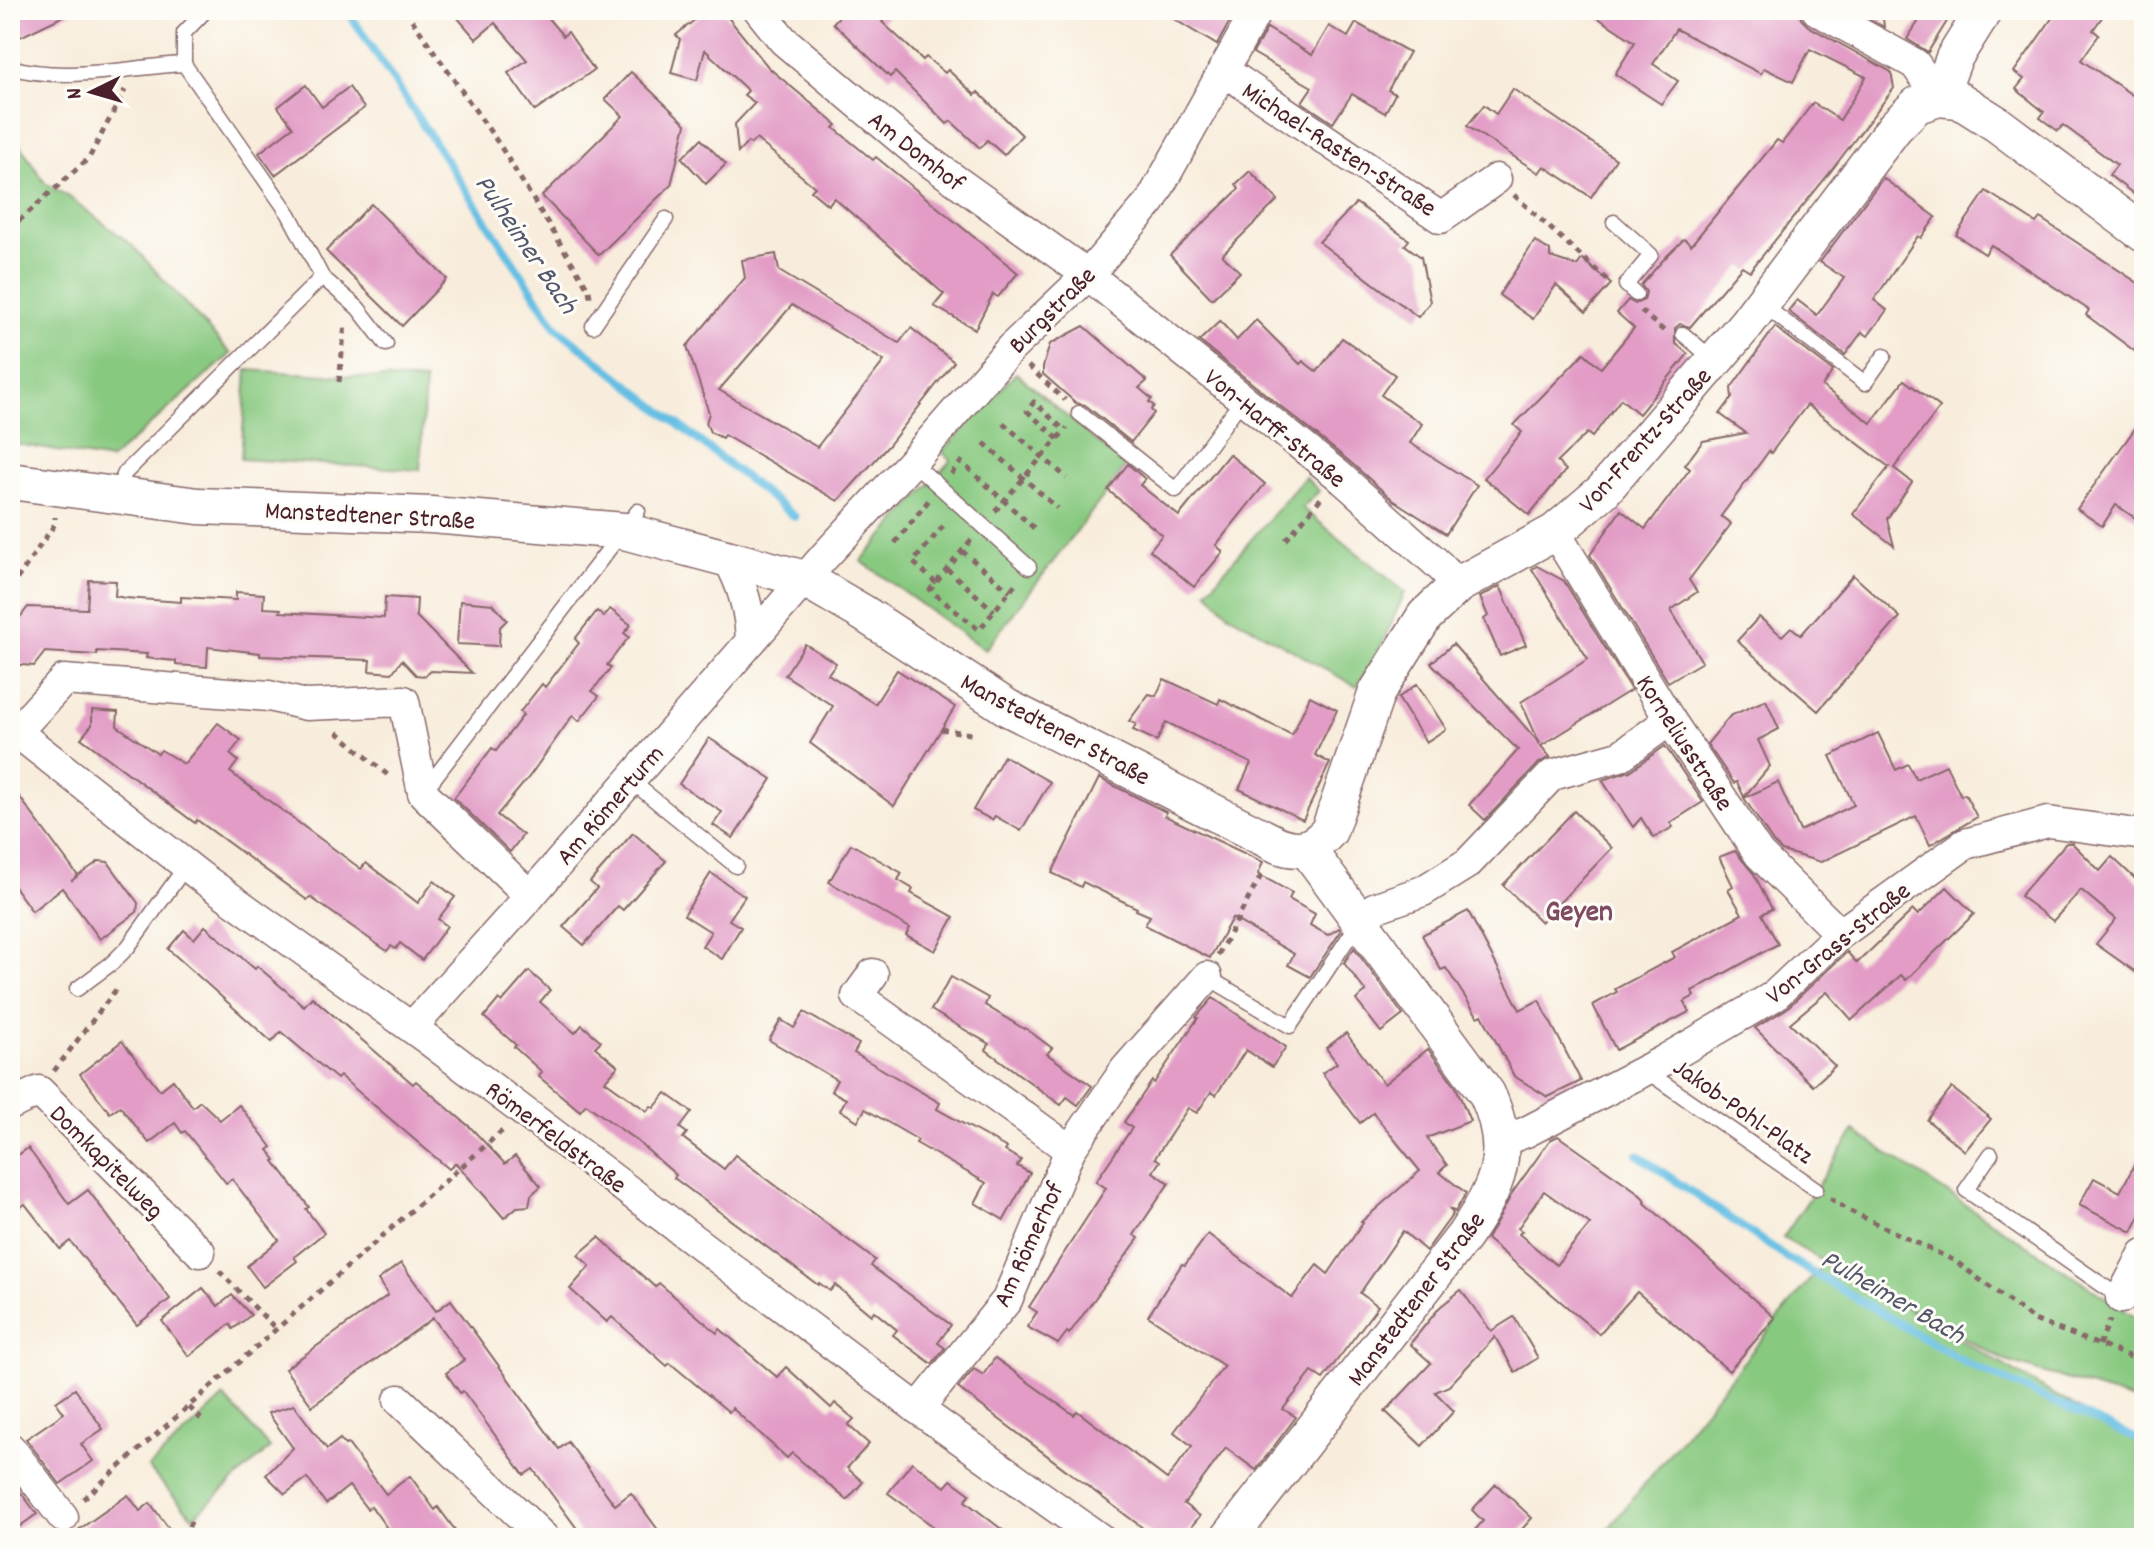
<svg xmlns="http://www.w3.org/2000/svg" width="2154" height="1548" viewBox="0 0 2154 1548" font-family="Dekko,sans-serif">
<rect width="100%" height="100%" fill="#fdfcf7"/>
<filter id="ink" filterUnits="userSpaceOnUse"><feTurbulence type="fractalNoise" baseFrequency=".0125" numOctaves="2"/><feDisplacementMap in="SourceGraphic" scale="16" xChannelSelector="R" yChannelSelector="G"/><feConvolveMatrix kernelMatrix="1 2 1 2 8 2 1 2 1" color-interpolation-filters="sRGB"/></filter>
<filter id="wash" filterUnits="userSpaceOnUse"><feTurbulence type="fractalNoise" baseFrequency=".006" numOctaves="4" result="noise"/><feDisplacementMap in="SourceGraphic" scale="32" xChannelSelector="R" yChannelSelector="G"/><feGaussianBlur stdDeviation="1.8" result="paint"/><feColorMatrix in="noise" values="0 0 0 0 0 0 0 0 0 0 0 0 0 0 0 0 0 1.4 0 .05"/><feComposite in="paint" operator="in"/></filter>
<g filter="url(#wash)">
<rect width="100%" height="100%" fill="#f8eddc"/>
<g fill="#88c980" stroke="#697456" stroke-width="2">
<path d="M10 136 21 146 45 183 69 197 132 245 231 354 110 460 10 443Z"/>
<path d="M247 370 425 381 420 470 241 459Z"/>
<path d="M1016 373 1126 467 985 650 861 561 951 460 942 452Z"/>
<path d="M1305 477 1319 491 1302 508 1405 592 1383 642 1357 687 1230 615 1207 591Z"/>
<path d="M1854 1131 2144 1323V1403L2006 1361 1868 1286 2144 1447V1538H1601L1824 1262 1783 1238Z"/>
<path d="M224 1397 270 1448 193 1517 148 1468Z"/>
</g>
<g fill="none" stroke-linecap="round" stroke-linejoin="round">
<g stroke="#66bfe3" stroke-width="8">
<path d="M347 10 557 328 795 517"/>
<path d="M1638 1155 1786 1257 1966 1363 2144 1442"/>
</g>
</g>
<g id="blocks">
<g fill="#e29cc6" fill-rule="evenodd">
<path d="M10 10H76L10 42Z"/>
<path d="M451 10H541L563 36 568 32 594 70 535 111 508 73 527 60 495 23 476 39Z"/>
<path d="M707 10H722L769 68 837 125 834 128 873 160 876 157 1018 273 998 297 993 294 975 329 934 306 944 294 834 198 828 205 811 191 815 187 756 139 751 144 748 142 738 153 735 124 755 103 744 95 748 91 705 50 697 80 671 73 680 39 676 35Z"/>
<path d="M845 10H893L882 22 923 60 926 57 945 73 948 70 975 95 978 92 1022 135 1004 155 987 140 980 148 951 121 947 124 895 72 890 77 833 23Z"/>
<path d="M1159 10H1236L1217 45Z"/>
<path d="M1586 10H1799L1801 19 1808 26 1891 72 1894 88 1828 175 1750 271 1742 266 1690 327 1680 324 1675 328V343L1688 354 1639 414 1621 399 1592 437 1587 433 1557 462 1566 470 1529 515 1484 478 1522 432 1514 425 1584 353 1601 368 1634 328 1617 313 1628 300 1635 304 1644 300 1646 292 1641 285 1664 259 1684 239 1691 245 1777 140 1782 143 1813 103 1840 120 1866 77 1810 49 1793 82 1764 68 1761 74 1676 29 1653 64 1678 81 1661 104 1615 74 1635 42Z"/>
<path d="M1854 10H1882L1884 27Z"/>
<path d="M1926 10H1954L1928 52 1907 39Z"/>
<path d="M2058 10H2107L2093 30 2099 35 2081 60 2144 103V202L2109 175 2117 165 2063 125 2058 131 2040 118 2044 112 2016 89 2024 79 2014 72Z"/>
<path d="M1356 23 1409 52 1388 90 1395 94 1385 113 1352 94 1333 123 1302 102 1312 87 1253 53 1267 28 1312 55 1329 26 1348 37Z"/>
<path d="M631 72 686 124 671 185 599 255 542 196 623 116 605 99Z"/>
<path d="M306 85 322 107 349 87 364 108 275 175 259 153 293 127 278 107Z"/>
<path d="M1513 89 1616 159 1591 197 1544 166 1539 173 1467 126 1484 105 1496 114Z"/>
<path d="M701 139 726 164 706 184 682 158Z"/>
<path d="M1250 171 1278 200 1222 255 1240 272 1212 299 1170 255 1239 189 1236 184Z"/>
<path d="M1883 178 1936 217 1921 238 1918 236 1874 300 1887 310 1868 336 1862 332 1845 355 1788 311 1797 300 1817 315 1844 278 1820 262Z"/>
<path d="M1986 191 2036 223 2040 218 2144 287V358L2086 315 2089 310 1991 245 1985 254 1956 235Z"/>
<path d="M1356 203 1409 240 1405 245 1421 257 1430 302 1418 317 1319 242Z"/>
<path d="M371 204 447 279 402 326 326 251Z"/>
<path d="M1535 241 1550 251V257L1577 266 1582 259 1611 284 1586 312 1556 285 1533 319 1499 295Z"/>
<path d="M776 254 779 271 899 343 911 328 954 362 889 445 838 501 724 435 722 438 710 432 706 423 709 413 687 346 745 278 742 260ZM792 305 884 361 817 447 719 390Z"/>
<path d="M1256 320 1300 364 1303 361 1317 372 1342 338 1395 375 1381 395 1422 424 1410 443 1477 485 1446 534 1393 500 1349 461 1199 341 1220 321 1237 340Z"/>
<path d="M1084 326 1147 381 1139 388 1152 399 1149 402 1154 406 1151 410 1154 413 1131 442 1085 405 1076 403 1043 374V367L1050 344Z"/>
<path d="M1775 327 1833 371 1822 386 1871 423 1904 380 1940 407 1894 468 1912 482 1887 519 1894 546 1853 514 1889 467 1807 405 1771 453 1769 451 1721 516 1731 524 1689 580 1697 592 1671 610 1702 662 1668 682 1590 555 1621 510 1645 529 1690 469 1685 465 1703 441 1746 433 1720 414 1732 398 1731 388Z"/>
<path d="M2144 416V524L2116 505 2102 526 2077 509Z"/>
<path d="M1229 454 1265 484 1216 545 1223 552 1194 587 1150 550 1162 535 1108 490 1128 464 1145 479 1140 485 1179 516Z"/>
<path d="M1537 566 1564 581 1631 690 1541 746 1550 757 1539 763 1485 820 1469 805 1518 750 1431 663 1453 644 1540 744 1521 702 1588 659 1532 569Z"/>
<path d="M1853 575 1900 617 1818 711 1737 641 1759 617 1782 636 1791 627 1801 635Z"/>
<path d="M89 580 116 581 115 596 125 598 181 602V597L236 600V592L264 594 263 608 281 609 280 612 384 618 385 597 417 599 416 616 472 673 431 671 425 676 416 675 402 660 392 673 369 671 370 660 260 656V653L208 647 207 667 176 665V661L146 658 147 654 97 651V655L45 652 34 666 10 664V630L28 607 87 609Z"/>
<path d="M1500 586 1526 645 1500 656 1484 619 1488 616 1480 597Z"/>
<path d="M460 601 493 604 507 620 500 627 499 646 457 644Z"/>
<path d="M610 609 631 625 624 633 629 637 607 665 611 668 592 691 599 696 579 721 573 715 529 777 497 815 523 835 510 852 454 798 492 748 496 751 523 715 520 712 542 684 545 687 579 643 575 639 597 611 604 617Z"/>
<path d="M805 644 836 663 828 674 875 704 897 670 955 707 894 806 810 743 833 706 785 675Z"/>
<path d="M1164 679 1218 704 1220 699 1292 735 1310 696 1337 710 1315 755 1330 763 1303 820 1239 789 1251 763 1166 722 1157 741 1133 730 1136 724 1129 721 1149 694 1156 696Z"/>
<path d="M1417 684 1446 729 1426 742 1398 698Z"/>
<path d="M1766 700 1779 729 1758 740 1770 766 1744 797 1737 782 1734 783 1707 744 1730 716Z"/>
<path d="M92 710 118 712 117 726 158 754 161 750 184 764 218 723 241 740 230 754 238 761 230 772 361 869 366 863 418 903 434 881 455 897 438 919 447 926 422 960 400 943 396 949 391 946 387 951 310 897 307 900 197 820 195 823 81 738 92 725Z"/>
<path d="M1878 733 1896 770 1908 764 1916 779 1946 765 1961 796 1965 794 1977 817 1930 845 1916 816 1821 862 1782 851 1773 842 1744 798 1778 782 1800 831 1854 805 1830 756Z"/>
<path d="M709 738 772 779 733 838 713 825 722 812 679 784Z"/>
<path d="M1665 746 1703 802 1670 823 1673 827 1654 838 1641 818 1633 827 1602 780 1630 771Z"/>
<path d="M1004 756 1050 782 1021 831 995 816 992 820 973 810Z"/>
<path d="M1099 778 1166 812 1165 816 1263 862 1258 874 1292 893 1289 899 1315 914 1310 925 1328 935 1339 928 1341 931 1310 977 1288 965 1294 954 1232 918 1210 958 1145 925 1150 916 1136 910 1137 908 1083 882 1081 887 1052 873Z"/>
<path d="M10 784 78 876 71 881 99 861 108 862 138 903 137 912 100 939 62 888 32 911 10 881Z"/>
<path d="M1574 811 1612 848 1541 922 1503 885Z"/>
<path d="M633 833 666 861 623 910 618 906 584 945 563 927 597 888 590 882Z"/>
<path d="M2066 843H2072L2100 871 2112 857 2144 887V978L2096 944 2116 919 2081 890 2053 921 2020 896Z"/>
<path d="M851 844 902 873 898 880 913 889 911 893 954 917 935 951 906 935 910 928 829 882Z"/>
<path d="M1735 851 1754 874 1772 909 1762 914 1778 944 1692 991 1694 996 1684 1002 1689 1012 1616 1050 1593 1005 1617 992 1615 989 1675 957 1672 952 1742 914 1728 889 1733 886 1719 857Z"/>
<path d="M711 873 745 896 729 920 741 927 722 959 702 946 711 932 684 915Z"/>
<path d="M1947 887 1974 914 1906 980 1901 975 1852 1020 1827 992 1790 1023 1835 1066 1813 1086 1755 1028 1786 1009 1847 952 1857 963 1913 910 1918 915Z"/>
<path d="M1468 911 1520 1010 1539 1000 1581 1081 1548 1097 1514 1076 1482 1015 1478 1017 1446 968 1441 970 1422 935Z"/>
<path d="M205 926 255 969 257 966 304 1006 312 997 413 1084 416 1081 471 1128 505 1164 515 1156 541 1186 531 1195 529 1206 517 1207 504 1218 456 1163 449 1169 340 1076 337 1079 281 1032 272 1042 168 949 184 930 194 939Z"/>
<path d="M1354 948 1403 1015 1381 1032 1356 1000 1366 992 1344 963Z"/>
<path d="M529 971 550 990 540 1002 575 1033 582 1025 601 1041 595 1047 618 1066 605 1081 647 1111 651 1106 654 1108 666 1093 692 1112 680 1128 687 1133 683 1138 724 1169 735 1155 875 1260 871 1266 951 1325 938 1343 945 1348 932 1364 893 1335 897 1330 874 1311 871 1315 835 1285 830 1291 819 1283 818 1285 674 1178 676 1175 637 1141 586 1104 580 1111 538 1076 542 1072 514 1047 516 1045 484 1017 499 999 502 1002Z"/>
<path d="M951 977 988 998 985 1005 1024 1029 1025 1028 1052 1048 1047 1054 1092 1086 1078 1105 1067 1097 1061 1105 986 1050 989 1044 931 1010Z"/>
<path d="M1213 998 1286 1047 1272 1067 1246 1050 1216 1095 1211 1092 1197 1113 1188 1108 1155 1158 1160 1161 1153 1172 1169 1183 1134 1235 1139 1238 1069 1334 1067 1332 1058 1344 1027 1327 1037 1312 1029 1307 1106 1188 1096 1181 1132 1128 1124 1122 1152 1081 1154 1083 1198 1018 1196 1017Z"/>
<path d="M804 1012 859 1044 854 1053 940 1103 937 1109 1007 1148 1005 1151 1021 1160 1017 1166 1030 1173 1004 1220 975 1203 986 1183 916 1143 918 1140 865 1109 858 1121 840 1110 846 1099 831 1091 837 1080 769 1040 781 1020 794 1028Z"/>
<path d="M1346 1033 1384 1084 1428 1049 1456 1087 1470 1121 1427 1138 1447 1165 1439 1172 1466 1193 1455 1212 1449 1208 1453 1214 1426 1251 1403 1231 1360 1293 1378 1306 1323 1379 1312 1372 1283 1409 1296 1417 1256 1470 1226 1448 1184 1504 1200 1516 1182 1538H1156L958 1388 974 1369 983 1375 995 1358 1074 1415 1077 1411 1167 1479 1192 1446 1174 1432 1224 1366 1148 1316 1182 1264 1185 1265 1208 1234 1292 1298 1317 1265 1328 1274 1363 1223 1361 1222 1420 1171 1373 1113 1360 1123 1322 1073 1337 1063 1326 1048Z"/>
<path d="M122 1041 160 1090 173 1080 193 1107 200 1101 220 1120 239 1105 272 1147 268 1150 276 1160 274 1161 309 1207 306 1209 324 1233 294 1257 297 1261 263 1287 247 1266 279 1240 232 1179 226 1183 185 1131 182 1133 175 1123 149 1143 120 1106 110 1113 80 1074Z"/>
<path d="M1952 1088 1991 1119 1965 1151 1927 1120Z"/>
<path d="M1558 1136 1636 1191 1646 1201 1645 1203 1775 1318 1729 1371 1637 1292 1599 1334 1487 1239 1513 1192 1550 1140ZM1544 1191 1590 1224 1556 1265 1519 1234 1522 1231 1518 1228Z"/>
<path d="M2144 1147V1208L2132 1232 2079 1205 2094 1178 2120 1192Z"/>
<path d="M28 1148 69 1204 88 1190 170 1299 137 1325 70 1241 60 1249 25 1204 10 1215V1161Z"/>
<path d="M599 1237 655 1287 659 1283 717 1333 720 1329 777 1377 786 1367 831 1408 835 1403 854 1419 848 1425 869 1444 847 1468 863 1482 847 1500 792 1453 787 1458 732 1408 729 1412 670 1363 667 1366 612 1317 607 1322 570 1289 590 1266 578 1255Z"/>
<path d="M401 1263 436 1311 451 1300 559 1449 568 1442 615 1505 631 1493 664 1538H584L533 1469 524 1475 463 1391 460 1393 446 1373 464 1360 433 1318 312 1406 285 1369 388 1295 378 1280Z"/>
<path d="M203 1288 218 1306 232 1295 251 1315 233 1329 230 1324 189 1356 162 1321Z"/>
<path d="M1461 1290 1491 1331 1514 1317 1538 1358 1515 1372 1495 1337 1449 1386 1435 1392 1454 1411 1422 1446 1386 1412 1384 1413 1431 1363 1410 1344 1440 1307Z"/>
<path d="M75 1389 103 1429 81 1444 93 1461 60 1484 26 1439 64 1413 56 1402Z"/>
<path d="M294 1405 327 1449 340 1439 345 1445 348 1444 386 1494 410 1476 435 1510 438 1507 461 1538H394L371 1506 367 1509 349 1486 326 1504 307 1478 285 1494 266 1475 293 1448 268 1413Z"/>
<path d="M912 1462 945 1487 951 1480 970 1494 965 1501 1013 1538H949L888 1493Z"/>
<path d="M10 1478 37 1514 10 1533Z"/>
<path d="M1496 1484 1532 1518 1514 1538H1468L1483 1521 1472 1510Z"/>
<path d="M128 1495 140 1511 150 1503 176 1538H67Z"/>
</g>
</g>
</g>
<g filter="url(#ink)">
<use href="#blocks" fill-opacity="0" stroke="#876769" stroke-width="2"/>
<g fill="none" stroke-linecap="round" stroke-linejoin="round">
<defs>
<g id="service">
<path d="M206 10 184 33V64L289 214 322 277 358 308 386 344"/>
<path d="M10 67C65 83 128 67 184 64"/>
<path d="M1614 222 1651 255 1626 285 1636 294"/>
<path d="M1762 304 1865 383 1884 356"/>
<path d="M593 326 666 219"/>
<path d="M1683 334 1715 361"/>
<path d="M1079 413 1176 490 1242 400"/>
<path d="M912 462 1029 567"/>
<path d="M115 495 125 473 322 277"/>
<path d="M630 780 736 866"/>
<path d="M425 790 638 511"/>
<path d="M1207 977 1290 1026 1359 922"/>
<path d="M77 989 112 963 128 947 186 866"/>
<path d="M1645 1070 1816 1189"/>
<path d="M1991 1154 1966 1190 2121 1298"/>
</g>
<g id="minor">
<path d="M759 10 783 40 920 155 1088 275 1338 475 1440 566 1458 585"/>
<path d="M1817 10 1915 64 1939 98"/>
<path d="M1223 70 1441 218 1496 179"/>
<path d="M1555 532 1670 720 1759 854 1840 934"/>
<path d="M728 559C743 585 750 611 751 641"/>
<path d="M10 727 201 877 426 1038 918 1409 1099 1538"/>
<path d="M17 731 64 680 269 696 306 705 404 701 423 793 530 896"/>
<path d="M1360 922 1374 908 1423 891 1468 863 1552 775 1620 756 1670 720"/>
<path d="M873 974 857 996 1070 1150"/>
<path d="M412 1027 530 896 823 558 912 462 1010 349 1088 275 1151 201 1257 10"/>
<path d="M10 1105 39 1091 200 1252"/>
<path d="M1502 1141 1526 1132 1663 1061 1774 996 1840 934 1965 844 2048 822 2144 835"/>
<path d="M2121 1298 2144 1254"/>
<path d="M399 1400 544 1538"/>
<path d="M918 1409 1007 1300 1070 1150 1125 1070 1207 977"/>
<path d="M10 1448 63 1517"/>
</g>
<g id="tertiary">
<path d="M1939 98 1954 58 1984 10"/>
<path d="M10 481 198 506 431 515 624 531 805 579 863 613 1008 708 1278 845C1301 853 1313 849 1329 831L1377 692 1425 616 1458 585 1555 532 1603 491 1746 324 1895 127 1917 105 1939 98 1959 100 1997 124 2144 234"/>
<path d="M1229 1538 1464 1236C1498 1186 1514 1153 1487 1094L1307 849"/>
</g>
</defs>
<use href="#service" stroke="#876769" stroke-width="17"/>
<use href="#minor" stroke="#876769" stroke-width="33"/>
<use href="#tertiary" stroke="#876769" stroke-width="39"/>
<g stroke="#876769" stroke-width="5" stroke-dasharray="6 6" stroke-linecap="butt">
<path d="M405 10 499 144 589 290 590 297"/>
<path d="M1514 195 1607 280"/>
<path d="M10 229 89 158 125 90"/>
<path d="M1641 311 1664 331"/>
<path d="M1028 366 1065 400"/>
<path d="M339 382 345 324"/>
<path d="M1003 423 1067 478"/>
<path d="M1058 439 1027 411 1034 402 1062 428"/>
<path d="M984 443 1057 508"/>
<path d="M951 474 961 462 1035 529"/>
<path d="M995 511 1067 428"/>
<path d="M971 540 930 590 979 630 1017 582"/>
<path d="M1286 540 1321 498"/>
<path d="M895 543 929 500"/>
<path d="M962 551 1010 591"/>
<path d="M947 569 994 611"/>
<path d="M936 583 913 562 945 524"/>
<path d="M10 589 55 524V517"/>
<path d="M941 729 976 735"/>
<path d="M337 732 390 777"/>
<path d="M1218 955 1263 872"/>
<path d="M54 1071 118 987"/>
<path d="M1830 1198 1846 1209 1955 1261 2034 1320 2144 1362"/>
<path d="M219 1271 277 1330"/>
<path d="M2099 1345 2110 1320"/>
<path d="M189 1407 201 1419"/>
<path d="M83 1499 502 1131"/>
<path d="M184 1538 193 1517"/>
</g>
<use href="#service" stroke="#fff" stroke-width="14"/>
<use href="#minor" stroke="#fff" stroke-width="30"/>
<use href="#tertiary" stroke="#fff" stroke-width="36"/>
</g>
</g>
<g text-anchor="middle" stroke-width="6" stroke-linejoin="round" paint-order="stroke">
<g font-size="26" fill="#4a1f2b" stroke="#fdfcf7">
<text transform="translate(1340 148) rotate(33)" y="9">Michael-Rasten-Straße</text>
<text transform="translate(917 150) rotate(38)" y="9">Am Domhof</text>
<text transform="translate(1051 309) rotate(-45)" y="9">Burgstraße</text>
<text transform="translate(1276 427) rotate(39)" y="9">Von-Harff-Straße</text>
<text transform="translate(1644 439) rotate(-48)" y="9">Von-Frentz-Straße</text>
<text transform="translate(370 514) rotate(3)" y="9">Manstedtener Straße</text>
<text transform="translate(1056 728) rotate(28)" y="9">Manstedtener Straße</text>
<text transform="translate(1686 742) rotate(57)" y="9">Korneliusstraße</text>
<text transform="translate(609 804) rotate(-49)" y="9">Am Römerturm</text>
<text transform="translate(1837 942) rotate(-39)" y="9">Von-Grass-Straße</text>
<text transform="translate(1744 1110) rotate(35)" y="9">Jakob-Pohl-Platz</text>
<text transform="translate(557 1136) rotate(37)" y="9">Römerfeldstraße</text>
<text transform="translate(108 1161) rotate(45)" y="9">Domkapitelweg</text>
<text transform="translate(1027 1244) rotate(-65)" y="9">Am Römerhof</text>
<text transform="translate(1415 1298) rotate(-53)" y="9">Manstedtener Straße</text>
</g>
<g font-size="28" font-style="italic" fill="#54576b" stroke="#fdfcf7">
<text transform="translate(528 243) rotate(56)" y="10">Pulheimer Bach</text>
<text transform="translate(1894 1295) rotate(30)" y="10">Pulheimer Bach</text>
</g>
<g font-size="30" font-weight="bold" fill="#7f4b61" stroke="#fdfcf7">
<text x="1579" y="920">Geyen</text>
</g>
</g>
<rect width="2154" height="1548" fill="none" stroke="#fdfcf7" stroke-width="40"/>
<g transform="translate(92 92) rotate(265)" stroke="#fdfcf7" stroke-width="6" paint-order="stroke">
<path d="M0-6L14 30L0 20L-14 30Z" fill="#4a1f2b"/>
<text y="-12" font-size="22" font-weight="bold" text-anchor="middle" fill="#4a1f2b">N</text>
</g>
</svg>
